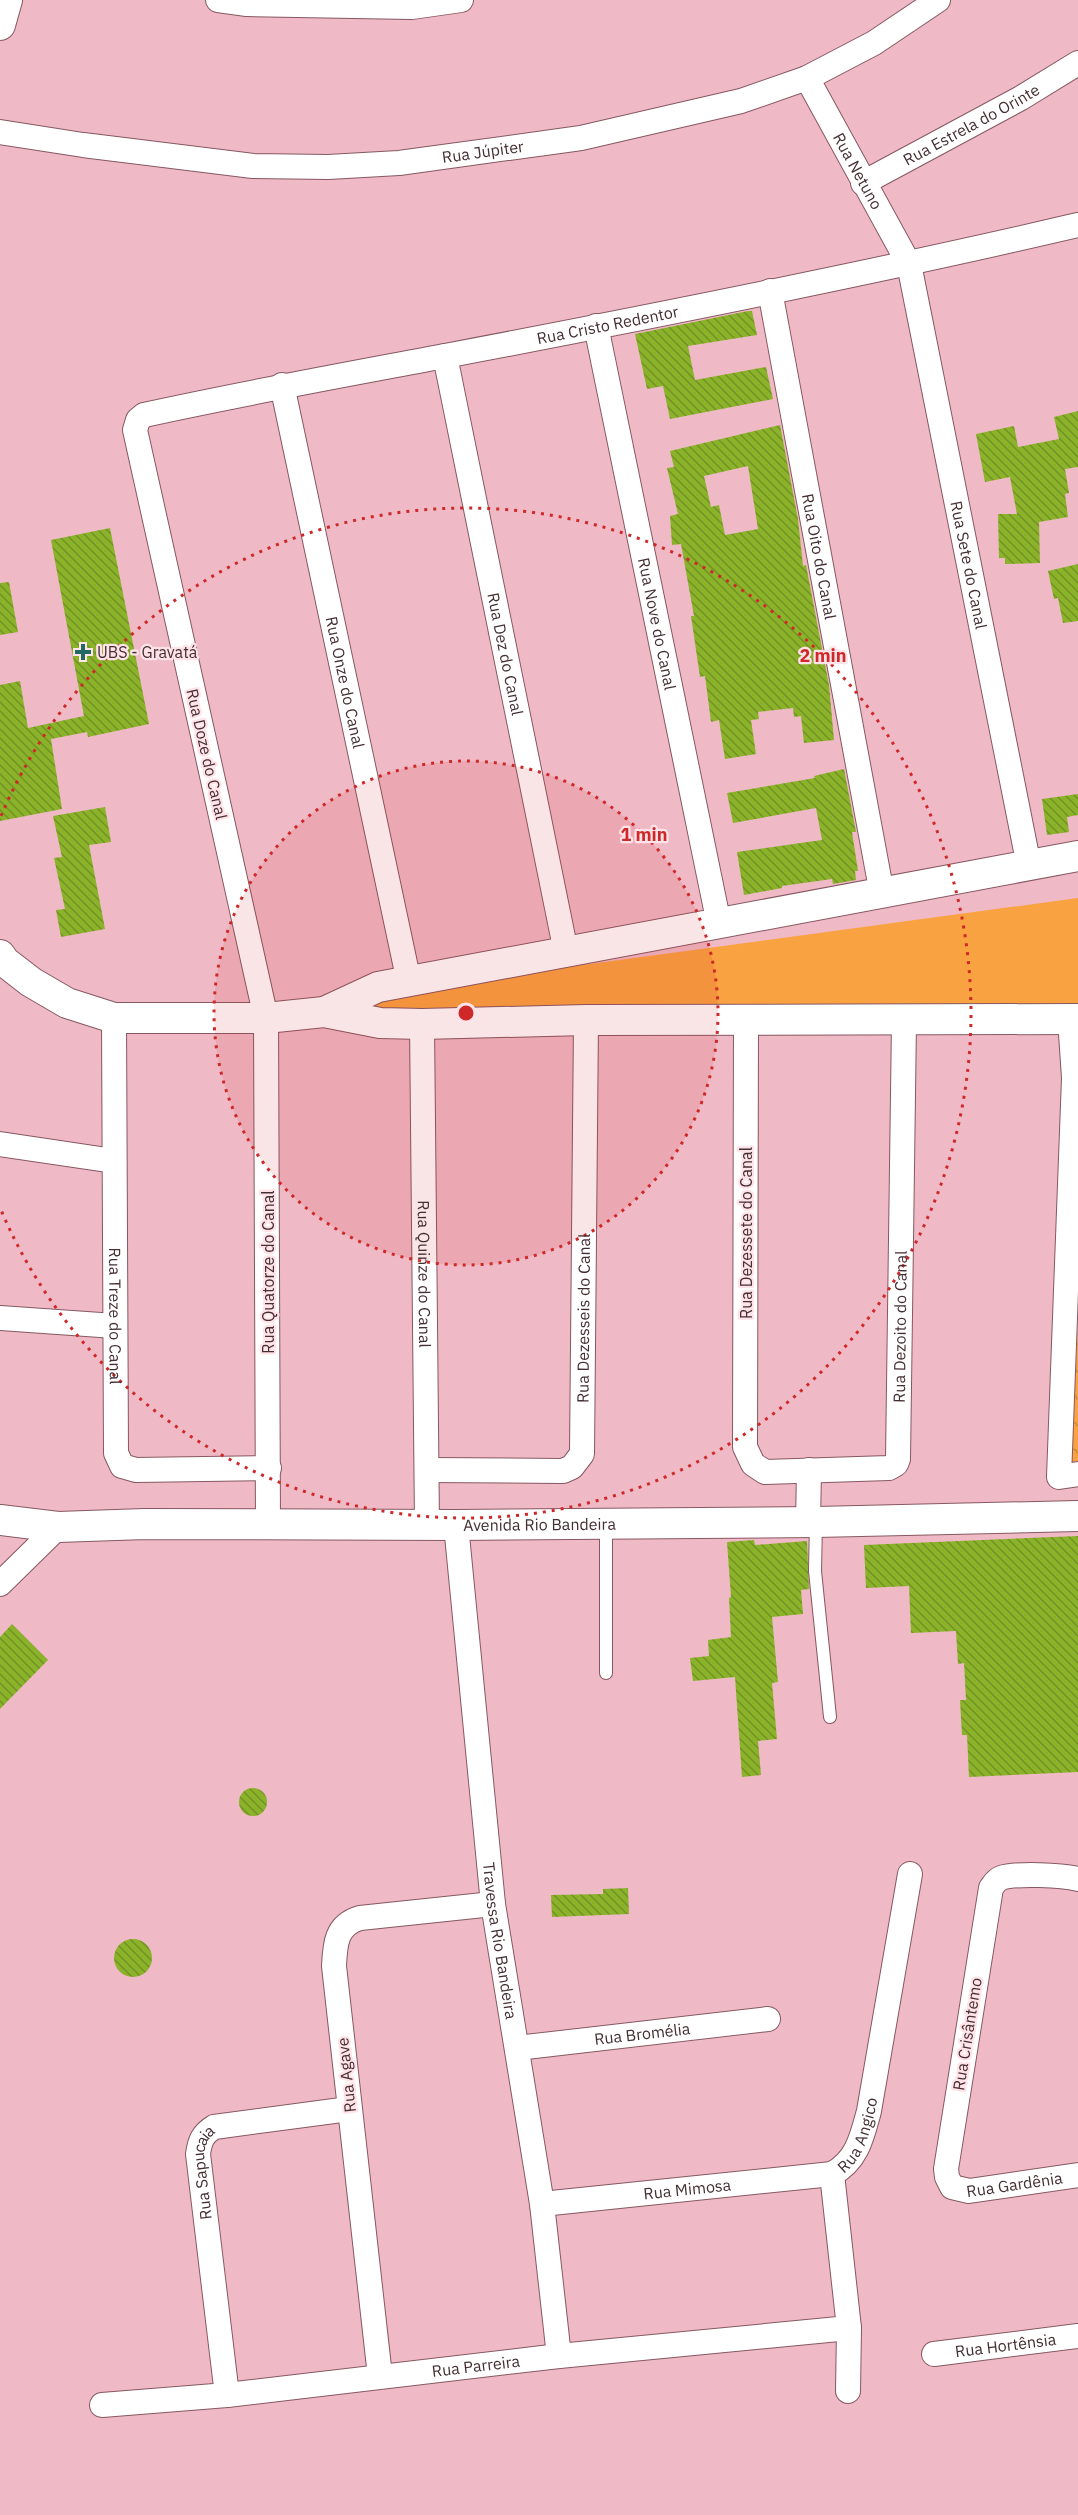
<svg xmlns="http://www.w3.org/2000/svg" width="1078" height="2515" viewBox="0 0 1078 2515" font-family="'IBM Plex Sans',sans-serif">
<defs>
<pattern id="forest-crowns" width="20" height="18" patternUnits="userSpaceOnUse" patternTransform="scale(1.5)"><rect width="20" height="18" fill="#f9a241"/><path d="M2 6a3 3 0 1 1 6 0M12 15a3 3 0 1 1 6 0" fill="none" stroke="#cb8437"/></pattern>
<pattern id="building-back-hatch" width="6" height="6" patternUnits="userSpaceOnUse" patternTransform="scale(1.5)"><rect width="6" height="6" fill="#8bb32a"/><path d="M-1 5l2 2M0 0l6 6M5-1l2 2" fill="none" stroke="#739225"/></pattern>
</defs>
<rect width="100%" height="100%" fill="#efbac5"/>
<path fill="#f9a241" d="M1078 898V1019L308 1008 412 988Z"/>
<path fill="url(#forest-crowns)" d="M1078 1328V1461L1070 1463Z"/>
<g fill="url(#building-back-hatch)" fill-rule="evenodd">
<path d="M748 311H752L757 335 688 346 695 380 766 367 773 399 670 419 663 386 647 389 635 334Z"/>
<path d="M1078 411V467L1065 469 1069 493 1065 494 1068 517 1039 522 1040 563 1005 564V558H999L998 514H1017L1010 477 985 482 976 434 1014 426 1018 447 1059 439 1054 417Z"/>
<path d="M780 425 798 519 803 566 806 565 829 685 834 740 804 743 801 716 794 717 793 708 758 712 759 719 751 720 756 754 725 759 719 720 711 722 705 676 700 677 691 616H694L681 544 672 545 670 516 678 514 667 468 674 467 670 451ZM748 466 758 529 725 535 719 505 711 507 704 476Z"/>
<path d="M110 528 149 724 88 737 87 732 51 739 62 809 0 821V685L20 681 28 728 84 716 51 540Z"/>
<path d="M1078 564V621L1063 623 1058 598 1054 599 1048 571Z"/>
<path d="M9 582 18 632 0 635V583Z"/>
<path d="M844 769 856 832H852L858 871H855L856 880 833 884 832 879 782 886V888L744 895 737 852 822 840 816 808 733 823 727 793 815 778 814 776Z"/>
<path d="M1078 794V815L1067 817 1069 832 1047 835 1042 799Z"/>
<path d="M105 807 111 842 89 845 105 929 61 937 56 910 65 909 54 858 62 857 53 816Z"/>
<path d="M1078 1536V1772L969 1777 967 1735H962L960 1700H966L964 1663 958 1664 956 1631 911 1633 909 1586 866 1588 864 1545Z"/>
<path d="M754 1540 755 1545 807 1541 809 1589 801 1590 803 1614 772 1617 778 1682 772 1683 777 1739 758 1741 761 1775 742 1777 735 1677 693 1681 690 1658 709 1656 708 1640 731 1637 729 1598 731 1597 727 1542Z"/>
<path d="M12 1624 48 1660 0 1709V1637Z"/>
<circle cx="253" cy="1802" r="14"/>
<path d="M628 1888 629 1914 552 1917 551 1895 603 1894V1889Z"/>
<circle cx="133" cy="1958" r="19"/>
</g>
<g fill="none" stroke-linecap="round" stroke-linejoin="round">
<defs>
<g id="service">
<path d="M816 1522 815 1571 830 1717"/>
<path d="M606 1524V1673"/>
</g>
<g id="minor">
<path d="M218 0 247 4 412 7 461 0"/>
<path id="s1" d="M807 78 909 264 1029 866"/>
<path id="s2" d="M0 132 83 145 253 166 328 167 399 163 581 138 741 101 807 78 874 43 938 0"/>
<path id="s3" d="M863 183 1021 98 1078 63"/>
<path id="s4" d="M770 291 882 894"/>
<path id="s5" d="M596 326 719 924"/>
<path id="s6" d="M445 356 566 952"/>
<path id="s7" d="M282 385 409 982"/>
<path id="s8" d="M114 1018 116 1453 122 1466 136 1470 269 1468"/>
<path d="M1070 1019 1074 1078 1078 1093"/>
<path id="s9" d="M746 1020 745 1447 753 1464 765 1472 889 1468 896 1464 898 1459 904 1021"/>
<path id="s10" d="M422 1024 427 1525"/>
<path d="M1074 1078 1059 1477 1078 1474"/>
<path d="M0 1144 114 1161"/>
<path d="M0 1318 115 1326"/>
<path id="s11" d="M428 1470 563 1471 572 1467 582 1454 586 1020"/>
<path d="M808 1522 809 1470"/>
<path id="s12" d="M268 1525 266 1018 135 430 138 420 144 415C244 393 344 375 445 356 656 316 868 274 1078 225"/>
<path id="s13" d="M456 1525 493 1904 542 2204 559 2356"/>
<path d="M0 1584 58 1527"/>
<path id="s14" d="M1078 1879C1063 1875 1016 1873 1001 1878 996 1880 994 1884 991 1888L946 2169 947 2177 952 2187 969 2191 1078 2175"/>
<path id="s15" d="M517 2048 768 2019"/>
<path id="s16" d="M542 2204 832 2174"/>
<path id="s17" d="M934 2354 1078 2336"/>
<path d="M380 2376 334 1966C335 1944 336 1925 360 1918L493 1904"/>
<path id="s18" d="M848 2391 849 2328 832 2174C857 2161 862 2137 869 2111L910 1874"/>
<path id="s19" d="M227 2395 198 2154C200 2140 203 2134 214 2127L349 2109"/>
<path id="s20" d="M102 2405 227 2395 559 2356 849 2328"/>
</g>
<g id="tertiary">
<path d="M0 25 7 0"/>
<path d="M0 955 5 962 31 982 67 1003 114 1018H266L324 1012 380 1023 422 1024 586 1020 1078 1019"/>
<path d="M324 1012 378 987 1078 856"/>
<path id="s21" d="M0 1520 58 1527 145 1524 456 1525 816 1522 1078 1516"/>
</g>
</defs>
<use href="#service" stroke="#865862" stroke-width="14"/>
<use href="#minor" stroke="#865862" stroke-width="26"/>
<use href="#tertiary" stroke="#865862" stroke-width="32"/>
<use href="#service" stroke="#fff" stroke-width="12"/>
<use href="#minor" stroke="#fff" stroke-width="24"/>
<use href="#tertiary" stroke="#fff" stroke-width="30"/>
</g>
<circle cx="466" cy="1013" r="252" fill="#cf2829" fill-opacity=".12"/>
<g fill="none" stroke="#cf2829" stroke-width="3" stroke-dasharray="3 6">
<circle cx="466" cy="1013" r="252"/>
<path d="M1 816A505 505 0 1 1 1 1210"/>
</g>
<path fill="#216a63" stroke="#ffe3e8" stroke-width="2" d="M80 643h6v6h6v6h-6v6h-6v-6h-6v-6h6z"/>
<g text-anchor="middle" stroke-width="4.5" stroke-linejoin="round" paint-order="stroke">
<g font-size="16" fill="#442f33" stroke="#ffe3e8">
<text dy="6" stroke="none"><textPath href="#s3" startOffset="123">Rua Estrela do Orinte</textPath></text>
<text dy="6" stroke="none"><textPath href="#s2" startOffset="486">Rua Júpiter</textPath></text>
<text dy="6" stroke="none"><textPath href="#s1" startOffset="106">Rua Netuno</textPath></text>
<text dy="6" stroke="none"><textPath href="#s12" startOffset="1600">Rua Cristo Redentor</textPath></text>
<text dy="6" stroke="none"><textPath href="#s4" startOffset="270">Rua Oito do Canal</textPath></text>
<text dy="6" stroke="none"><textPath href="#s1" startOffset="519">Rua Sete do Canal</textPath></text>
<text dy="6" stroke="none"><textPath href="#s5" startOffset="304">Rua Nove do Canal</textPath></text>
<text dy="6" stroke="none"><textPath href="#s6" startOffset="304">Rua Dez do Canal</textPath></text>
<text dy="6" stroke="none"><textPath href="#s7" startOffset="304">Rua Onze do Canal</textPath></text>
<text transform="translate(207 754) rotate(77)" y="6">Rua Doze do Canal</text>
<text transform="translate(746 1233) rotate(-90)" y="6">Rua Dezessete do Canal</text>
<text transform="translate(268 1272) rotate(-90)" y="6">Rua Quatorze do Canal</text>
<text dy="6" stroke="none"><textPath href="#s10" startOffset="250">Rua Quinze do Canal</textPath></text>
<text dy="6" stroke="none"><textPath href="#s8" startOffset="298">Rua Treze do Canal</textPath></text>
<text dy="6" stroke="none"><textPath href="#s11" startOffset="297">Rua Dezesseis do Canal</textPath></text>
<text dy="6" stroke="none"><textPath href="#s9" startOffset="730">Rua Dezoito do Canal</textPath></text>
<text dy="6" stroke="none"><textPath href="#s21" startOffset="540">Avenida Rio Bandeira</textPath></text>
<text dy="6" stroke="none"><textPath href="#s13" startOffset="418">Travessa Rio Bandeira</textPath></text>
<text dy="6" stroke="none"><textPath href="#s15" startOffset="126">Rua Bromélia</textPath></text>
<text transform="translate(967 2034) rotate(-81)" y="6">Rua Crisântemo</text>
<text transform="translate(346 2075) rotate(-96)" y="6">Rua Agave</text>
<text dy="6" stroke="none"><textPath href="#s18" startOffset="267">Rua Angico</textPath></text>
<text dy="6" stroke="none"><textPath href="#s19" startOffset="225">Rua Sapucaia</textPath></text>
<text dy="6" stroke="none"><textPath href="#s14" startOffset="459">Rua Gardênia</textPath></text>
<text dy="6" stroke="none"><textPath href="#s16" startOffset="146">Rua Mimosa</textPath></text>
<text dy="6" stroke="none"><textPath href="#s17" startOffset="72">Rua Hortênsia</textPath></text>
<text dy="6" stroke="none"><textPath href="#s20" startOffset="376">Rua Parreira</textPath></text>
</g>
<g font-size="16" fill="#442f33" stroke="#ffe3e8" text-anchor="start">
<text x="97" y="658">UBS - Gravatá</text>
</g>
</g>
<circle cx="466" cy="1013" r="9" fill="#cf2829" stroke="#ffe3e8" stroke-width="3"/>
<g font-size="18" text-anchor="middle" font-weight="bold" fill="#cf2829" stroke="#ffe3e8" stroke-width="4.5" stroke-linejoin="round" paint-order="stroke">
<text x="823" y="662">2 min</text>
<text x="644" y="841">1 min</text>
</g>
</svg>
